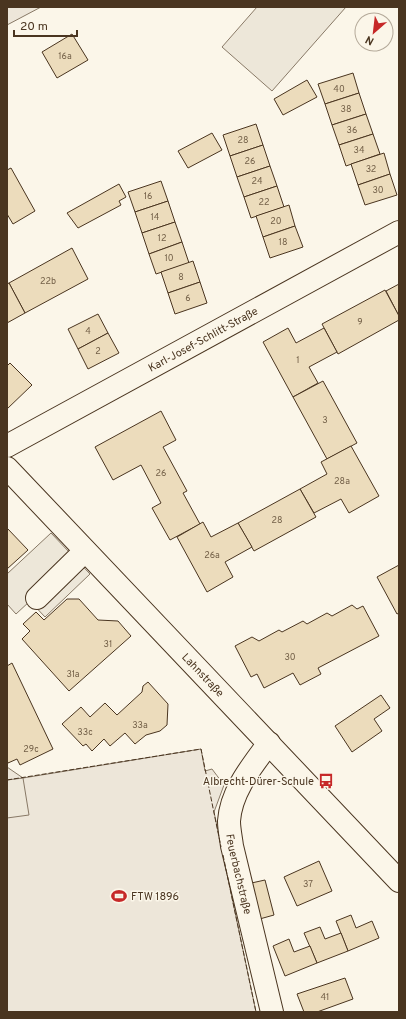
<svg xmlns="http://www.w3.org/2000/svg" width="406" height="1019" viewBox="0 0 406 1019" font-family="Overpass,sans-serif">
<rect width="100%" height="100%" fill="#fbf6e9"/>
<g fill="#ede6d9" stroke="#887966">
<path d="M7 7H41L7 25Z"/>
<path d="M201 749 205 771 212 769 224 785 214 812 256 1012H7V767L23 778Z"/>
</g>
<g fill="#ede7d9" stroke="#887966">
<path d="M257 7H346L272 91 222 47Z"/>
<path d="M51 533 90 574 45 617 30 601 16 614 7 604V574Z"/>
<path d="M23 778 29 815 7 818V780Z"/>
</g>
<g fill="#ecdcbc" stroke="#4a3520">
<path d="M72 34 88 60 57 78 42 52Z"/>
<path d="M353 73 359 93 325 104 318 84Z"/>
<path d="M307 80 317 97 283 115 274 99Z"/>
<path d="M359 93 366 114 332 125 325 104Z"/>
<path d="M366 114 373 134 339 145 332 125Z"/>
<path d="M256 124 263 145 230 156 223 135Z"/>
<path d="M212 133 222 150 188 168 178 151Z"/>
<path d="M373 134 380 154 346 166 339 145Z"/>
<path d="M263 145 270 166 237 177 230 156Z"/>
<path d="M384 153 390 174 358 185 351 164Z"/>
<path d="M270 166 277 186 244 197 237 177Z"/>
<path d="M11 168 35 211 13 224 7 214V170Z"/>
<path d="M390 174 397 195 365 205 358 185Z"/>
<path d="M161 181 168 201 135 212 128 192Z"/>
<path d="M119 184 126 197 119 201 121 205 78 228 67 213Z"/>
<path d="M277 186 284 207 251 218 244 197Z"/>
<path d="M168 201 175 222 142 233 135 212Z"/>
<path d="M289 205 295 226 263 237 256 216Z"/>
<path d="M175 222 182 242 149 254 142 233Z"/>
<path d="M295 226 303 247 270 258 263 237Z"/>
<path d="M182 242 189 263 156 274 149 254Z"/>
<path d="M72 248 88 279 25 313 9 283Z"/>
<path d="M193 261 200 282 168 293 161 272Z"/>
<path d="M200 282 207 303 175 314 168 293Z"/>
<path d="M9 283 25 313 7 323V284Z"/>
<path d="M399 284V316L386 291Z"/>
<path d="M385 290 399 316V320L338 354 322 324Z"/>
<path d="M98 314 108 333 78 349 68 329Z"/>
<path d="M288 328 296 343 324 328 337 352 309 367 318 383 293 397 263 342Z"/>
<path d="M108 333 119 353 88 369 78 349Z"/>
<path d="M10 363 32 385 7 409V366Z"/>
<path d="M323 381 357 443 327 459 293 397Z"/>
<path d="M161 411 176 440 163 447 187 491 183 493 200 524 170 540 152 508 161 503 141 465 113 480 95 447Z"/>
<path d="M351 446 379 496 349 513 341 499 314 513 300 489 327 474 321 462Z"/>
<path d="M300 489 316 517 254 551 238 523Z"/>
<path d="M203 522 211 537 238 523 252 547 225 562 233 577 207 592 177 537Z"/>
<path d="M7 528 28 550 7 569Z"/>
<path d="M399 565V613L397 614 377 577Z"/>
<path d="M67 599H79L98 620 118 621 131 636 69 691 22 639 30 631 23 624 36 612 44 620Z"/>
<path d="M352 605 357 609 363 606 379 636 318 668 321 674 300 685 293 673 264 688 257 674 251 677 235 646 252 637 259 641 279 630 282 632 303 621 307 624 327 613 332 616Z"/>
<path d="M12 663 53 749 20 765 17 759 8 763 7 760V666Z"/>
<path d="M148 682 168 704 167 725 160 731 146 735 135 744 125 733 110 746 104 739 92 751 86 744 83 746 62 724 81 707 90 717 105 703 117 715 142 692 143 686Z"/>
<path d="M381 695 390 708 374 719 382 731 352 752 335 726Z"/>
<path d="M319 861 332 891 297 906 284 877Z"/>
<path d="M265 880 274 915 256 920 247 884Z"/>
<path d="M351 915 356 928 372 921 379 938 348 951 336 921Z"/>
<path d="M320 927 325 939 341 933 348 951 317 963 304 933Z"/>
<path d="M289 939 294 952 310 946 317 963 285 976 273 946Z"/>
<path d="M345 978 353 999 317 1012H304L297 994Z"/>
</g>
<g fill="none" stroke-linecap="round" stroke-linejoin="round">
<defs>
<g id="minor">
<path id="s1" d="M7 446 399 232"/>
<path id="s2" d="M7 468 399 881"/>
<path d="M37 598 85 551"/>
<path id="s3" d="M269 743C252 766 231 791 229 821 229 829 231 838 232 846L272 1012"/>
</g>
</defs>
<use href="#minor" stroke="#4a3520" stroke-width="24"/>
<use href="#minor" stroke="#fbf6e9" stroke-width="22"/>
<g stroke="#4a3520" stroke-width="1" stroke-dasharray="5 2" stroke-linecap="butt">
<path d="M7 780 201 749 221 847"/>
<path d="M223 855 256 1012"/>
</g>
</g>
<defs>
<symbol id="bus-bare" viewBox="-9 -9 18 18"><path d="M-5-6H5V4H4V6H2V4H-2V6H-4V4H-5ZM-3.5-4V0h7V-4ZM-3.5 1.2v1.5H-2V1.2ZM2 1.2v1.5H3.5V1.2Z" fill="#c62828" stroke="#fbf6e9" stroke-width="2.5" paint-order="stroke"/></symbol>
<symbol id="stadium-bare" viewBox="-9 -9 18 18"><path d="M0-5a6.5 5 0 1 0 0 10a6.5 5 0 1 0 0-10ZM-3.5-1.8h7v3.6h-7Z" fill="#c62828" stroke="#fbf6e9" stroke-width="2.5" paint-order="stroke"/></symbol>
</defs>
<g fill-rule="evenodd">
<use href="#bus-bare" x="315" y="770" width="22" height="22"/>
<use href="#stadium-bare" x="108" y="885" width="22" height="22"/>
</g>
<g text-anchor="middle" stroke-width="3" stroke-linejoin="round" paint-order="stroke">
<g font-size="9" fill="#725f47">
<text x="65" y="59">16a</text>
<text x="339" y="92">40</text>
<text x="346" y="112">38</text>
<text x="352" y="133">36</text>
<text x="243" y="143">28</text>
<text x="359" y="153">34</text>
<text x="250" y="164">26</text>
<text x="371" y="172">32</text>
<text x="257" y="184">24</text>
<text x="378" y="193">30</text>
<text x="148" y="199">16</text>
<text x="264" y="205">22</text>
<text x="155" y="220">14</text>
<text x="276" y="224">20</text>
<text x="162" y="241">12</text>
<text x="283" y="245">18</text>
<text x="169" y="261">10</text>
<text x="181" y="280">8</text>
<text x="48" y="284">22b</text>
<text x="188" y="301">6</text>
<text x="360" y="325">9</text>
<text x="88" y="334">4</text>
<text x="98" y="354">2</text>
<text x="298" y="363">1</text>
<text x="325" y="423">3</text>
<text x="161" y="476">26</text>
<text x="342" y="484">28a</text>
<text x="277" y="523">28</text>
<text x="212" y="558">26a</text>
<text x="108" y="647">31</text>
<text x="290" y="660">30</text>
<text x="73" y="677">31a</text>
<text x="140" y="728">33a</text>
<text x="85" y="735">33c</text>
<text x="31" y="752">29c</text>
<text x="308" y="887">37</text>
<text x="325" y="1000">41</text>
</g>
<g font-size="11" fill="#4a3520" stroke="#fbf6e9">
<text dy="4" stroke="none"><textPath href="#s1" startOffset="223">Karl-Josef-Schlitt-Straße</textPath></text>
<text dy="4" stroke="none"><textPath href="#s2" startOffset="285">Lahnstraße</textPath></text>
<text dy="4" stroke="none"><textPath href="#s3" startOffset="143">Feuerbachstraße</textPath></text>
</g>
<g font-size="11" fill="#4a3520" stroke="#fbf6e9" text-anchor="end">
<text x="314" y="785">Albrecht-Dürer-Schule</text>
<text x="131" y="900" text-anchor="start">FTW 1896</text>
</g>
</g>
<rect width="406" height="1019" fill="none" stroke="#4a3520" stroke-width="16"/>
<g transform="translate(374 32) rotate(208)"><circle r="19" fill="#fbf6e9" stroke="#b4a999"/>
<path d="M0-3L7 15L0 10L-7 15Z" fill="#c62828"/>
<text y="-6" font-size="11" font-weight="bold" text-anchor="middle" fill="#4a3520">N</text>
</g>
<path d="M14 30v6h63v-6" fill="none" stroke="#4a3520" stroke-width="2"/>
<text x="20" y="30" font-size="12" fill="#4a3520" stroke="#fbf6e9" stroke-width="3" paint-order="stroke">20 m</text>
</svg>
